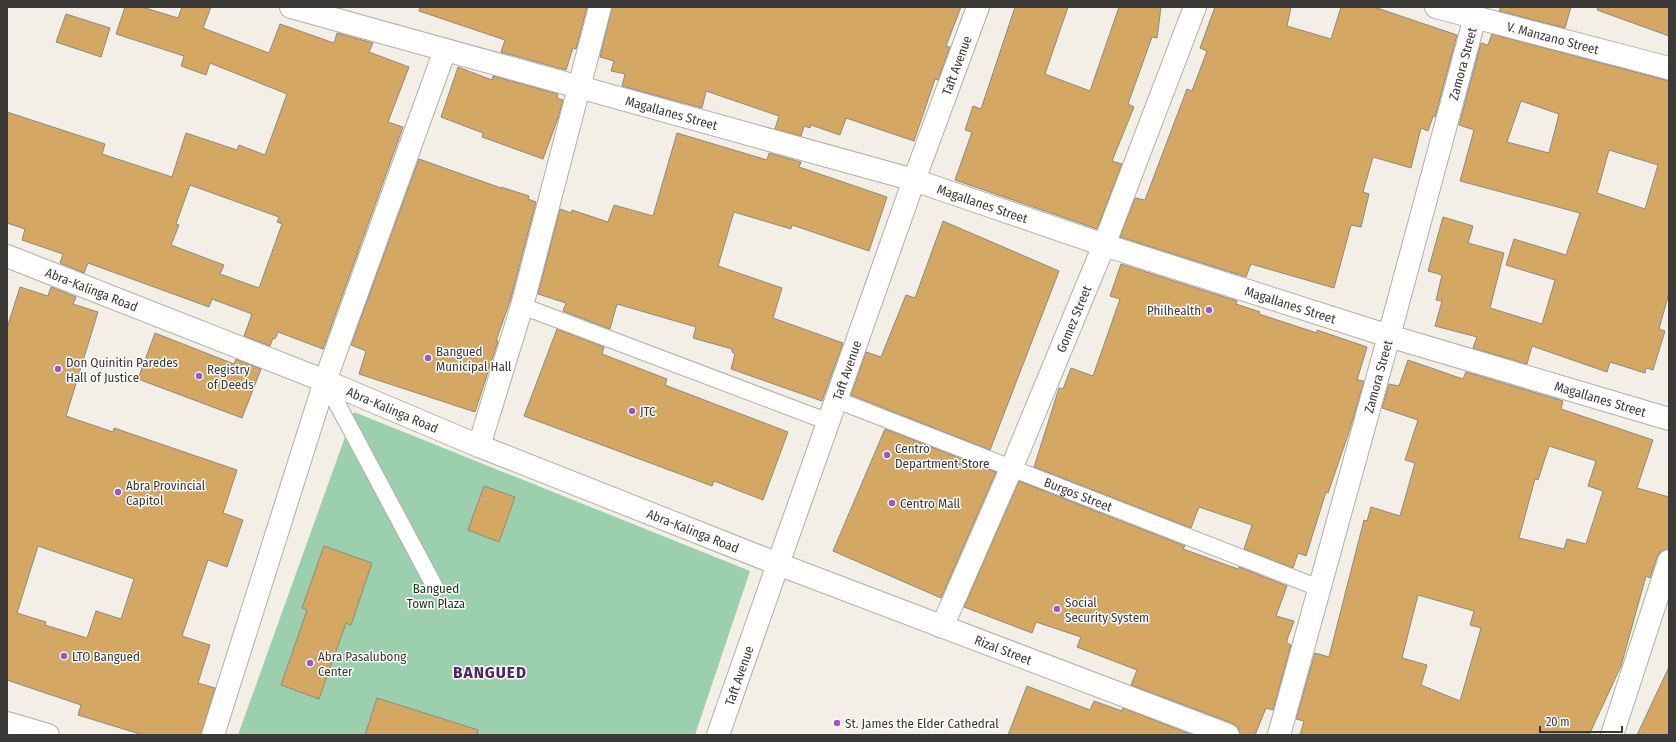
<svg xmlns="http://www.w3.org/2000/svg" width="1676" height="742" viewBox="0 0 1676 742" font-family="'Fira Sans Condensed',sans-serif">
<rect width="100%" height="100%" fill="#f3eee6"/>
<path fill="#9ccfae" d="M354 412 750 571 695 735H238Z"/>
<g fill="#d4a762" stroke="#8e8982" fill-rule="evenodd">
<path d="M125 7H142L178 18 182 7H211L203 28 269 53 280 24 334 43 337 33 373 43 369 52 409 67 388 122 403 127 323 349 278 332 275 339 273 338 270 346 244 336 252 314 212 299 209 307 88 263 84 273 60 263 63 254 22 240 25 229 7 223V112L105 144 102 154 172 177 186 133 237 150 239 145 265 155 287 94 210 63 206 75 181 66 184 56 116 34ZM190 185 279 217 277 222 282 224 259 288 220 274 224 265 171 245 179 225 176 224Z"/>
<path d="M420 7H587L576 49 573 48 566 70 501 52 505 40 419 11Z"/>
<path d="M612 7H961L946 46 950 47 938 80 935 79 914 141 846 118 840 135 811 125 810 128 804 126 801 136 775 129 779 116 706 91 702 108 622 86 625 74 611 71 614 61 600 57Z"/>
<path d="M1015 7H1068L1045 74 1090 91 1119 7H1161L1157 38 1152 37 1128 104 1134 107 1112 161 1122 164 1097 229 955 180 972 132 965 130 973 106 981 109Z"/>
<path d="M1215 7H1291L1287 26 1331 39 1341 7H1374L1457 35 1435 117 1433 116 1428 131 1421 128 1411 168 1373 157 1363 192 1369 194 1361 227 1351 225 1334 288 1251 264 1246 277 1120 237 1135 198 1145 200 1187 89 1192 91 1207 51 1200 48Z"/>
<path d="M1501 7H1571L1565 28 1499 11Z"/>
<path d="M1598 7H1669V36L1597 10Z"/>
<path d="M66 14 110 28 101 57 56 42Z"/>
<path d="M1492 34 1669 81V293L1659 329 1665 331 1653 370 1646 368 1645 373 1610 362 1607 372 1532 346 1527 364 1473 348 1477 337 1435 326 1442 301 1436 300 1442 275 1428 271 1443 217 1473 226 1468 243 1504 253 1490 308 1542 324 1555 280 1506 265 1514 239 1566 255 1580 213 1460 181 1474 130 1459 125 1481 43 1488 45ZM1521 101 1559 114 1549 153 1507 142ZM1609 150 1658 165 1645 209 1597 193Z"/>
<path d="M458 67 492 80 493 76 558 94 557 98 563 100 558 118 543 159 482 137 483 133 441 117Z"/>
<path d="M677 133 767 160 769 153 801 162 799 167 887 197 869 251 792 225 791 229 734 212 718 266 782 288 773 318 843 343 822 401 731 369 735 354 732 352V349L693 338 696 327 617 304 610 329 563 311 566 303 538 294 560 209 571 213 572 210 608 222 614 205 653 216Z"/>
<path d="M419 159 501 188V187L529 196 528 199 536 202 511 298 496 341H498L475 412 359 374 366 351 351 345Z"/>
<path d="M943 221 1059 271 990 450 851 395 866 352 881 357 906 295 915 298Z"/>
<path d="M1121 264 1237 301 1236 304 1260 312 1259 314 1317 333V330L1367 347 1357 380 1364 381 1350 429 1328 493 1326 492 1306 556 1298 553 1293 568 1244 549 1252 525 1199 507 1191 528 1034 467 1059 388 1063 389 1071 368 1093 376 1120 299 1110 296Z"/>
<path d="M20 287 48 296 51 287 76 297 73 304 98 312 66 416 113 432 114 428 237 470 223 513 243 520 227 567 208 560 182 636 210 645 198 683 215 688 201 735H143L78 715 81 705 7 680V328ZM38 546 134 579 121 619 96 611 87 638 45 625 46 622 17 613Z"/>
<path d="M557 329 604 347 602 354 667 379 665 385 788 432 763 500 714 481 712 486 524 416Z"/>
<path d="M155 333 234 364 236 359 261 369 242 418 138 379Z"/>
<path d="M1408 360 1463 379 1466 372 1563 401 1561 409 1653 440 1637 488 1669 497V549L1661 551 1657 557 1650 578 1646 576 1621 666 1589 735H1300L1304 721 1296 719 1315 653 1329 657 1364 520 1367 521 1371 507 1400 516 1415 463 1405 460 1418 420 1382 408 1389 384 1399 386ZM1549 446 1596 461 1588 486 1603 491 1586 544 1567 539 1564 549 1519 538 1535 479 1538 480ZM1418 595 1474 611 1470 625 1481 628 1460 701 1421 685 1427 665 1402 658Z"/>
<path d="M885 429 996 472 941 598 833 551Z"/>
<path d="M1019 481 1185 546 1183 549 1238 569 1239 567 1287 586 1276 616 1294 621 1287 640V643L1291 645 1273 710 1266 708 1255 735H1240L1238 727 1232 723 1131 685 1137 670 1077 647 1081 637 1036 622 1032 633 964 607Z"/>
<path d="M484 486 515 497 499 542 468 530Z"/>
<path d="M324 546 372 563 351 625 346 623 319 699 281 685 307 610 302 608Z"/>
<path d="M1669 667V735H1637Z"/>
<path d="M1027 686 1090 710 1094 701 1122 711 1123 708 1193 735H1008Z"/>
<path d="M377 698 478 730 477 735H365Z"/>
</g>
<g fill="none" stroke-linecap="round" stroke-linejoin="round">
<defs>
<g id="service">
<path d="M522 306 829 422"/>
<path d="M325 381 436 589"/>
<path id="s1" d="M837 400 1319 588"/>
</g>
<g id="minor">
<path id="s2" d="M291 7 914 180 1104 245 1389 336 1669 419"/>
<path id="s3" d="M1436 7 1669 68"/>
<path d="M479 446 522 306 600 7"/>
<path id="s4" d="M778 564 1228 735"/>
<path id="s5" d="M942 627 1012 467 1104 245 1195 7"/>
<path d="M213 735 325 381 445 50"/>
<path id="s6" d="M1279 735 1389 336 1475 17"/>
<path d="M1612 735 1669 561"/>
</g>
<g id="tertiary">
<path d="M7 723 48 735"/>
<path id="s7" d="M718 735 778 564"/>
</g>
<g id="primary">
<path id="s8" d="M7 256 325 381 479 446 778 564 914 180 978 7"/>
</g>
</defs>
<use href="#service" stroke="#b3aea7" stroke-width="18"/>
<use href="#minor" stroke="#b3aea7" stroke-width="24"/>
<use href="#tertiary" stroke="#b3aea7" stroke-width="24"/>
<use href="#primary" stroke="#b3aea7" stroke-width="24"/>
<use href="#service" stroke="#fff" stroke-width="16"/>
<use href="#minor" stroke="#fff" stroke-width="22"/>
<use href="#tertiary" stroke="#fff" stroke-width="22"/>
<use href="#primary" stroke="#fff" stroke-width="22"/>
</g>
<g fill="#a255c6" stroke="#fff" stroke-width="1.5">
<circle cx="1209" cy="310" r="4"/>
<circle cx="428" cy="358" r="4"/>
<circle cx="58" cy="369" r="4"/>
<circle cx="199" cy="376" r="4"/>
<circle cx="632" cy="411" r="4"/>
<circle cx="887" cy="455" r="4"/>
<circle cx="118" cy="492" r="4"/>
<circle cx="892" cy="503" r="4"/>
<circle cx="1057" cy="609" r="4"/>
<circle cx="64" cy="656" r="4"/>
<circle cx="310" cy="663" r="4"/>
<circle cx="837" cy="723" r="4"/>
</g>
<g text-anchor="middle" stroke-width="3" stroke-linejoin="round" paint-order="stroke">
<g font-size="13" fill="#3b3936" stroke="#fff">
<text dy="5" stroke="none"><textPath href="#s3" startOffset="121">V. Manzano Street</textPath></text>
<text dy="5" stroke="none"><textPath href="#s6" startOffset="696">Zamora Street</textPath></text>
<text dy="5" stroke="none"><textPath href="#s8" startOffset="1360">Taft Avenue</textPath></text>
<text dy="5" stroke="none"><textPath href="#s2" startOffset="395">Magallanes Street</textPath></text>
<text dy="5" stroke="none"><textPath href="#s2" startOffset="719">Magallanes Street</textPath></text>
<text dy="5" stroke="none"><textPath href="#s8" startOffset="91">Abra-Kalinga Road</textPath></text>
<text dy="5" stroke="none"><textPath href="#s2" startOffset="1043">Magallanes Street</textPath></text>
<text dy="5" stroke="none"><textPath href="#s5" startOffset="335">Gomez Street</textPath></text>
<text dy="5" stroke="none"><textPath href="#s8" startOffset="1036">Taft Avenue</textPath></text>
<text dy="5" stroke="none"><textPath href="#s6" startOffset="372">Zamora Street</textPath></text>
<text dy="5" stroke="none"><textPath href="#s2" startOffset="1367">Magallanes Street</textPath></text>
<text dy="5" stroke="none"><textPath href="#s8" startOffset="415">Abra-Kalinga Road</textPath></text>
<text dy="5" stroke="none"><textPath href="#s1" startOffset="259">Burgos Street</textPath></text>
<text dy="5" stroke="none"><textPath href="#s8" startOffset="739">Abra-Kalinga Road</textPath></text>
<text dy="5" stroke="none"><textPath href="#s4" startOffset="241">Rizal Street</textPath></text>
<text dy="5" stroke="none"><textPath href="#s7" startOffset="63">Taft Avenue</textPath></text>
</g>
<g font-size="13" fill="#3b3936" stroke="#fff" text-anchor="start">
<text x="1201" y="315" text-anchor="end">Philhealth</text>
<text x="436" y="356">Bangued<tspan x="436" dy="15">Municipal Hall</tspan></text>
<text x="66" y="367">Don Quinitin Paredes<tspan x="66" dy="15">Hall of Justice</tspan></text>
<text x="207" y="374">Registry<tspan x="207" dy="15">of Deeds</tspan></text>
<text x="640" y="416">JTC</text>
<text x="895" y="453">Centro<tspan x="895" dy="15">Department Store</tspan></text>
<text x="126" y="490">Abra Provincial<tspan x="126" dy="15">Capitol</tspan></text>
<text x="900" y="508">Centro Mall</text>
<text x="1065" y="607">Social<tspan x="1065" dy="15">Security System</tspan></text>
<text x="72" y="661">LTO Bangued</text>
<text x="318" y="661">Abra Pasalubong<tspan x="318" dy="15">Center</tspan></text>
<text x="845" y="728">St. James the Elder Cathedral</text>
</g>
<g font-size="13" fill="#143522" stroke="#fff">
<text x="436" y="593">Bangued<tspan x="436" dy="15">Town Plaza</tspan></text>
</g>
<g font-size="17" font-weight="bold" letter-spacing="1" fill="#4e2960" stroke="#fff">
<text x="490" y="678">BANGUED</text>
</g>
</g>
<rect width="1676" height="742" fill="none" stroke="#3b3936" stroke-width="16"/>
<path d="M1540 726v6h82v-6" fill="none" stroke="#3b3936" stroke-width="2"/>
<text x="1546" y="726" font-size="12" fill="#3b3936" stroke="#ffffff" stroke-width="3" paint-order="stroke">20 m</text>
</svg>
